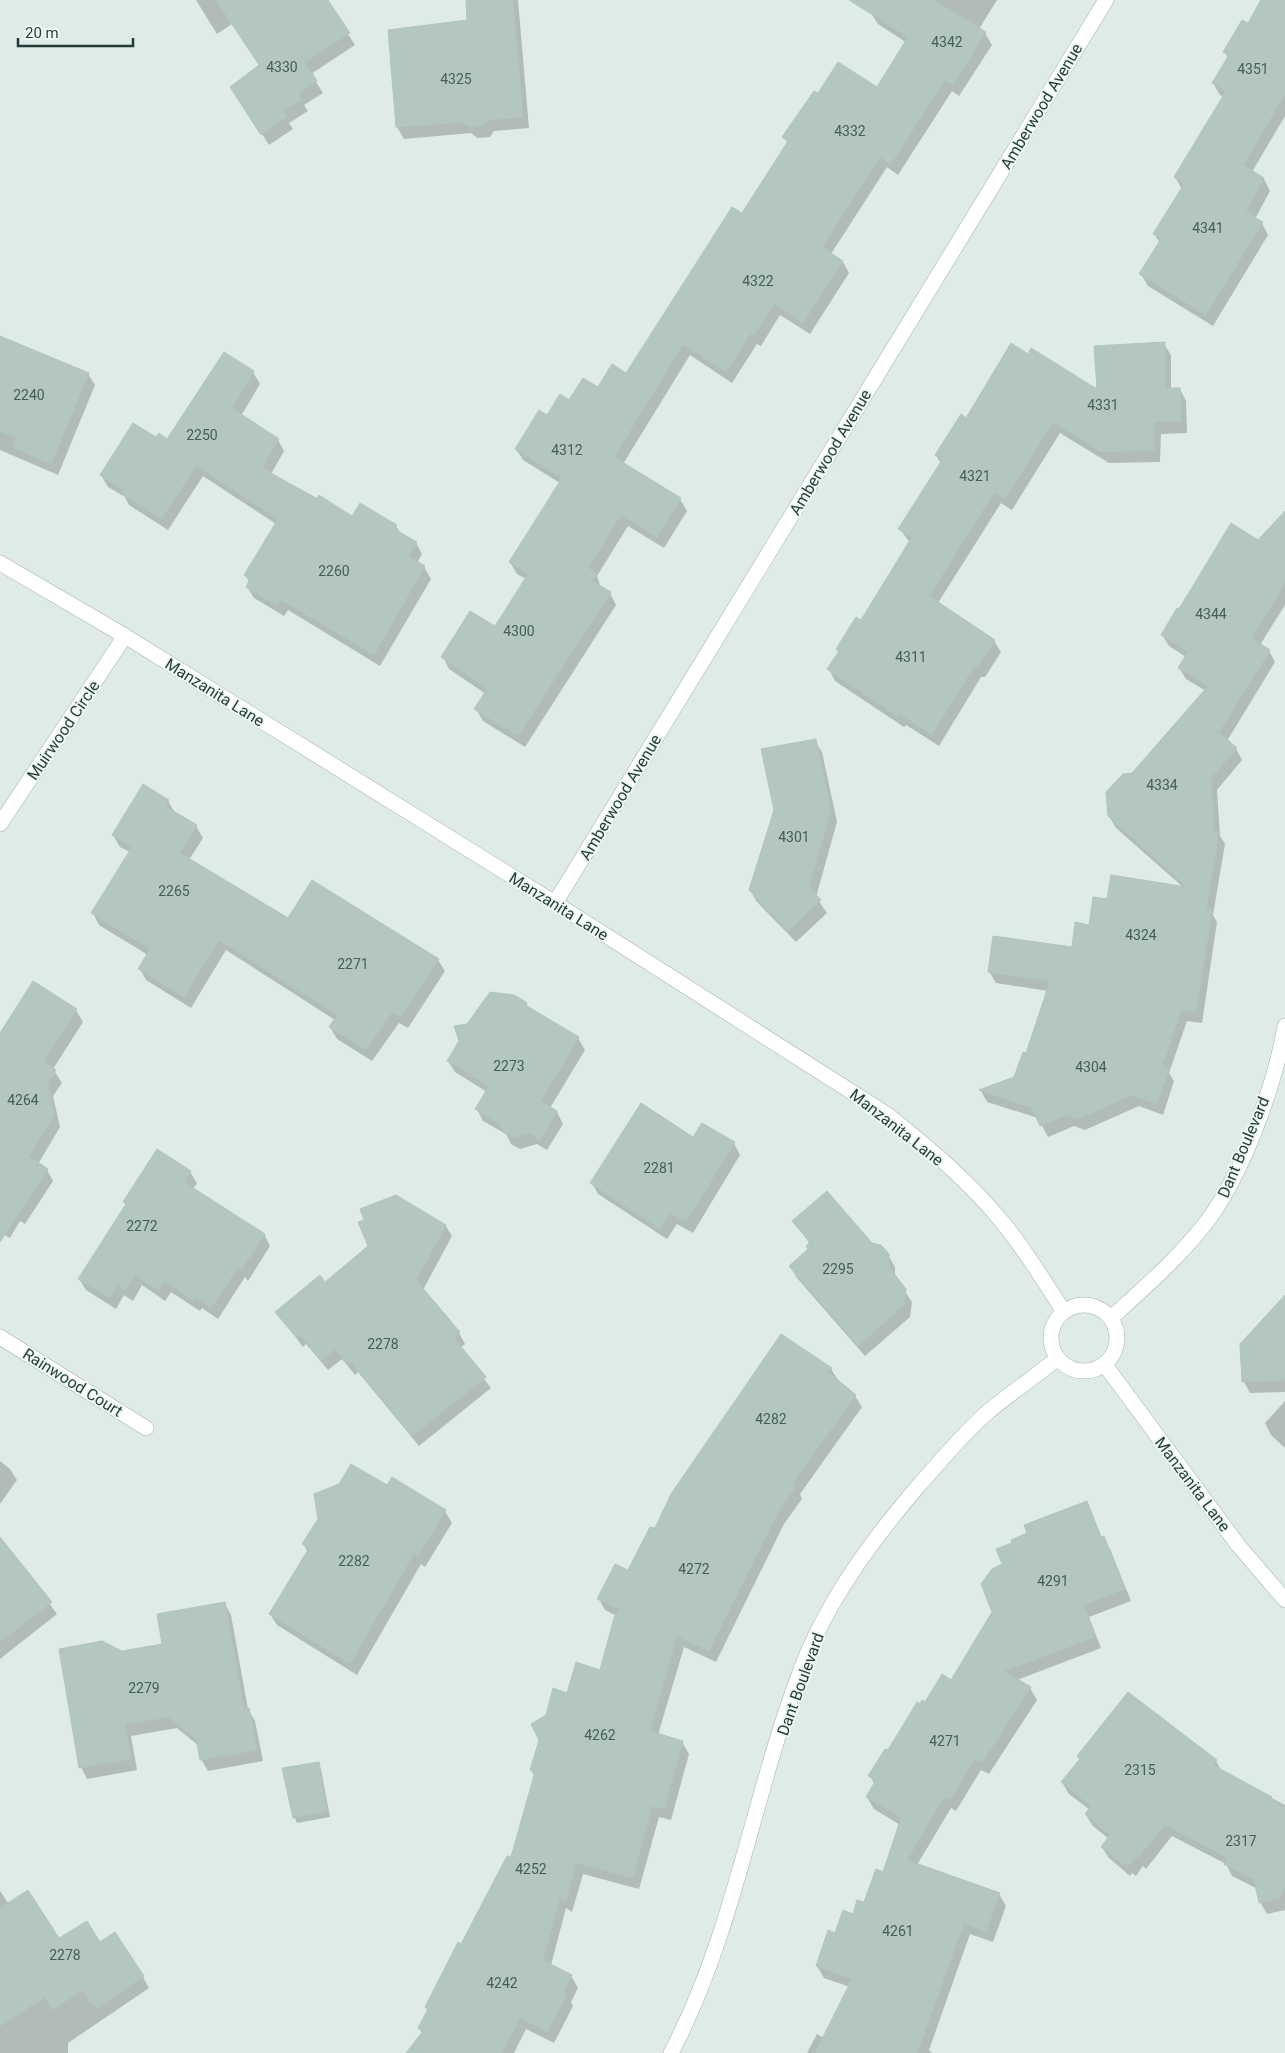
<svg xmlns="http://www.w3.org/2000/svg" width="1285" height="2053" viewBox="0 0 1285 2053" font-family="Roboto,sans-serif">
<rect width="100%" height="100%" fill="#deebe7"/>
<g fill="#0003">
<path d="M196 0H326L355 45 311 74 323 93 304 105 308 111 289 123 293 129 269 145 239 98 260 66 232 24 217 34Z"/>
<path d="M467 0H518L529 128 494 131 490 137 477 138 471 133 404 139 397 127 389 31 469 21Z"/>
<path d="M879 0H997L979 29 985 33 992 45 959 96 952 91 898 175 887 167 831 254 843 262 849 273 810 334 780 315 761 346 757 344 732 383 690 355 623 464 680 499 687 511 664 548 628 526 597 576 601 588 610 593 616 605 525 747 483 721 476 709 486 694 449 669 443 657 495 628 526 579 517 574 510 562 560 483 523 460 516 449 547 417 570 402 626 375 742 215 788 144 784 137 819 95 878 89 907 43 878 24 871 13Z"/>
<path d="M1263 0H1279L1285 4V116L1252 172 1264 179 1270 191 1255 219 1262 223 1268 235 1213 326 1148 286 1141 274 1160 243 1154 234 1182 189 1175 177 1224 97 1220 95 1213 83 1228 58 1225 52 1248 25Z"/>
<path d="M0 337 88 374 95 385 58 475 0 450Z"/>
<path d="M1164 344 1171 355V389H1180L1186 401 1187 433 1161 434 1160 462 1109 463 1060 433 1012 510 1001 503 938 603 994 641 1001 652 985 677H981L939 746 906 725 904 727 835 681 829 669 839 653 837 649 861 621 910 543 900 529 941 464 936 455 966 419 1099 392Z"/>
<path d="M253 372 260 384 241 416 278 440 284 451 271 474 353 517 396 526 400 533 416 543 422 554 417 563 424 567 431 579 380 666 288 610 284 616 254 598 247 587 250 583 245 575 276 524 203 476 168 530 129 505 125 497 108 487 101 475 156 439 168 440Z"/>
<path d="M1285 513V605L1260 645 1269 651 1275 662 1227 741 1236 749 1242 760 1217 790 1220 836 1225 844 1213 915 1217 922 1202 1023 1187 1021 1169 1073 1174 1081 1163 1115 1139 1106 1085 1130 1074 1126 1048 1137 1038 1118 987 1102 981 1091 1015 1078 1027 1054 1048 991 996 983 989 971 1073 948 1108 901 1183 887 1116 828 1109 816 1133 774 1206 691 1186 679 1179 668 1186 657 1169 646 1162 635 1232 525 1259 541Z"/>
<path d="M815 741 822 752 837 822 816 897 827 913 796 942 757 902 750 890Z"/>
<path d="M168 801 175 813 196 826 203 838 189 860 288 919 438 960 445 971 408 1028 399 1023 372 1061 337 1039 330 1027 335 1020 226 950 191 1008 146 980 140 969 148 955 99 925 93 913 130 852 120 847 113 835Z"/>
<path d="M34 982 76 1010 83 1022 53 1069 62 1083 53 1096 60 1127 38 1164 47 1170 53 1181 25 1224 20 1221 10 1238 0 1232V1034Z"/>
<path d="M528 1008 578 1038 585 1050 550 1108 557 1112 563 1124 547 1150 537 1144 520 1149 511 1144 506 1134 483 1121 477 1109 487 1092 455 1072 448 1061Z"/>
<path d="M694 1139 734 1143 740 1155 693 1233 677 1224 667 1239 598 1194 592 1183Z"/>
<path d="M190 1172 197 1183 193 1189 264 1234 270 1246 248 1281 245 1277 218 1319 202 1308 200 1311 171 1292 165 1301 142 1285 133 1301 124 1295 116 1309 86 1290 79 1279 126 1205 125 1202Z"/>
<path d="M794 1221 871 1244 888 1255 895 1267V1277L912 1302 910 1317 865 1356 797 1278 790 1266 809 1250 810 1244Z"/>
<path d="M445 1225 452 1236 423 1290 459 1333 465 1344 460 1348 491 1388 419 1446 358 1372 355 1375 342 1359 328 1370 306 1344 303 1347 277 1312 325 1284Z"/>
<path d="M1285 1312V1392L1250 1393 1244 1382Z"/>
<path d="M781 1336 831 1369 838 1380 855 1396 862 1407 800 1494 802 1499 784 1524 716 1662 684 1647 658 1735 682 1742 689 1754 671 1820 659 1817 639 1889 583 1874 572 1912 566 1908 551 1965 571 1976 578 1988 571 2002 573 2006 554 2043 526 2029 514 2053H407L422 2033 419 2028 428 2011 426 2007 512 1858 535 1777 531 1770 547 1716 568 1694 601 1671 617 1616 605 1610 599 1599 629 1572Z"/>
<path d="M1285 1401V1448L1271 1435 1265 1423Z"/>
<path d="M0 1461 10 1469 17 1480 0 1504Z"/>
<path d="M393 1479 445 1511 452 1523 425 1567 421 1564 357 1675 277 1625 270 1614 308 1552 303 1544 388 1487Z"/>
<path d="M1087 1502 1102 1538 1110 1549 1131 1601 1089 1617 1101 1648 1017 1680 1030 1688 1037 1700 989 1774 981 1770 956 1811 951 1808 917 1865 999 1894 1006 1906 993 1942 970 1934 929 2050 932 2053H807L817 2034 824 2038 850 1987 824 1978 817 1966 853 1916 865 1904 883 1873 900 1825 874 1809 867 1797 875 1785 870 1776 920 1706 926 1704 952 1682 993 1612 1004 1565 1014 1544Z"/>
<path d="M0 1537 57 1614 0 1659Z"/>
<path d="M225 1604 231 1615 248 1709 255 1721 263 1761 208 1771 201 1759 199 1746 177 1728 131 1736 137 1770 87 1779 81 1767 121 1652 163 1645Z"/>
<path d="M1129 1693 1216 1761 1222 1772 1285 1805V1910L1267 1914 1260 1902 1256 1888 1232 1876 1226 1864 1172 1836 1146 1869 1143 1866 1136 1876 1132 1873 1130 1876 1109 1858 1102 1847 1109 1839 1093 1826 1086 1815 1090 1810 1069 1794 1062 1782Z"/>
<path d="M318 1763 321 1769 330 1817 297 1823 290 1806 283 1769Z"/>
<path d="M0 1891 9 1904 59 1940 99 1943 143 1977 149 1988 68 2043V2053H0Z"/>
</g>
<g fill="#b4c6c0" stroke="#b1c5bf">
<path d="M216 0H328L350 33 305 62 317 81 298 94 302 99 283 111 287 117 261 135 230 87 259 65Z"/>
<path d="M466 0H513L523 117 487 120 483 125 469 127 463 122 396 127 388 30 467 20Z"/>
<path d="M849 0H934L986 32 953 85 945 80 891 164 880 157 822 247 843 261 803 323 774 304 754 335 751 333 726 372 683 344 614 457 681 498 657 537 621 515 588 568 597 574 592 581 611 592 518 736 474 709 487 689 441 657 470 611 495 626 528 574 509 562 562 478 515 449 539 410 547 415 560 394 569 400 583 378 598 387 612 364 626 373 732 207 742 213 788 141 782 137 814 91 818 93 838 62 877 87 908 37Z"/>
<path d="M1261 0H1285V94L1243 165 1264 178 1246 212 1263 222 1206 315 1139 274 1161 239 1153 234 1184 184 1174 177 1226 91 1212 83 1229 55 1223 52 1242 20 1248 23Z"/>
<path d="M0 336 89 373 51 464 12 447 16 437 0 431Z"/>
<path d="M1165 342V388H1180L1181 421 1155 422 1154 450 1101 452 1053 422 1005 499 994 492 929 596 995 640 978 666H974L932 735 899 714 897 716 827 669 839 651 836 649 856 617 861 620 912 537 898 529 942 460 935 455 961 414 966 418 1011 343 1028 354 1031 348 1097 389 1094 346Z"/>
<path d="M224 352 254 371 232 408 279 439 262 468 317 499 319 495 352 516 360 503 397 525 394 529 417 542 408 556 425 566 374 655 281 600 277 606 246 587 250 579 244 575 278 519 196 466 161 519 121 493 123 490 100 475 133 423 156 437 159 433 167 439Z"/>
<path d="M1285 511V579L1279 593 1251 638 1270 650 1219 732 1237 748 1211 778 1214 832H1219L1206 909 1212 910 1196 1012 1181 1010 1162 1066 1169 1069 1157 1104 1132 1095 1078 1119 1066 1115 1040 1126 1032 1108 979 1090 1014 1077 1023 1052 1026 1053 1050 981 988 972 993 936 1072 947 1075 922 1089 925 1093 897 1107 899 1111 875 1187 887 1108 816 1106 792 1123 774 1132 773 1208 686 1178 668 1188 652 1161 635 1177 608 1179 609 1231 523 1258 540Z"/>
<path d="M816 739 831 810 809 887 821 900 788 931 749 890 774 810 761 749Z"/>
<path d="M143 784 169 800 165 806 197 825 180 853 288 918 312 880 439 959 401 1017 392 1012 366 1050 329 1027 337 1015 219 940 184 997 138 969 150 949 91 913 132 847 112 835Z"/>
<path d="M33 981 77 1009 43 1062 56 1070 48 1083 54 1115 29 1156 48 1169 0 1242V1033Z"/>
<path d="M490 992 514 995 526 1002 527 1006 579 1037 541 1101 557 1111 540 1140 530 1133 513 1138 503 1132 500 1124 475 1109 489 1086 447 1061 459 1041 454 1026 467 1024Z"/>
<path d="M641 1103 693 1137 702 1123 735 1142 686 1222 670 1213 660 1229 590 1183Z"/>
<path d="M157 1149 191 1171 184 1182 265 1234 241 1270 238 1267 211 1308 195 1297 193 1300 164 1281 158 1290 135 1275 126 1290 117 1285 109 1298 78 1279 126 1204 123 1202Z"/>
<path d="M827 1191 872 1243 881 1245 889 1254V1267L906 1289 904 1305 858 1346 789 1266 808 1249 806 1246 810 1242 792 1221Z"/>
<path d="M396 1195 446 1225 416 1280 460 1332 454 1338 486 1377 412 1436 351 1362 348 1365 335 1349 321 1360 299 1334 296 1337 275 1312 320 1275 325 1282 368 1246 358 1222 364 1220 360 1209Z"/>
<path d="M1285 1295V1380L1242 1382 1240 1344Z"/>
<path d="M781 1334 832 1368 828 1372 856 1395 792 1484 796 1486 778 1512 709 1651 677 1636 650 1731 683 1741 664 1809 652 1806 633 1878 576 1863 566 1901 560 1897 543 1960 572 1975 563 1992 567 1994 547 2032 520 2018 502 2053H406L423 2031 418 2028 428 2009 425 2007 458 1942 461 1944 507 1856 511 1857 535 1772 530 1770 539 1740 531 1724 546 1715 553 1688 567 1693 576 1662 600 1670 614 1618 619 1609 597 1599 615 1564 628 1570 650 1527 655 1528 671 1494Z"/>
<path d="M351 1464 387 1485 392 1477 446 1510 418 1556 414 1553 350 1664 269 1614 309 1548 302 1544 318 1519 314 1494 339 1484Z"/>
<path d="M1087 1501 1101 1537 1104 1536 1125 1589 1084 1605 1095 1637 1004 1671 1031 1687 982 1763 974 1759 950 1800 944 1797 907 1860 1000 1893 986 1931 964 1923 917 2053H815L852 1979 816 1966 828 1930 835 1933 843 1910 853 1914 857 1900 864 1902 876 1869 883 1872 901 1818 866 1797 876 1780 868 1776 885 1749 888 1750 917 1702 920 1704 922 1700 925 1702 942 1674 951 1680 992 1612 981 1584 992 1569 1002 1564 996 1549 1012 1543 1011 1540 1027 1533 1024 1525Z"/>
<path d="M0 1537 52 1602 0 1642Z"/>
<path d="M225 1602 244 1709 249 1708 257 1750 200 1760 196 1739 169 1717 125 1724 131 1759 79 1768 59 1649 102 1641 122 1651 162 1644 157 1614Z"/>
<path d="M1128 1692 1217 1760 1213 1765 1272 1797 1271 1800 1285 1808V1888L1280 1898 1259 1903 1254 1880 1224 1864 1228 1858 1165 1825 1138 1858 1136 1856 1129 1865 1125 1862 1123 1865 1101 1847 1110 1835 1085 1814 1091 1806 1061 1782 1080 1759 1077 1756Z"/>
<path d="M319 1762 327 1811 293 1818 282 1768Z"/>
<path d="M28 1890 59 1938 87 1921 100 1942 115 1932 144 1976 97 2008 94 2004 92 2005 83 1990 52 2010 45 1997 0 2026V1908Z"/>
</g>
<g fill="none" stroke-linecap="round" stroke-linejoin="round">
<defs>
<g id="minor">
<path d="M0 563 125 636 555 903 888 1115C929 1148 970 1182 1003 1223 1026 1251 1044 1281 1064 1312"/>
<path d="M0 824 125 636"/>
<path d="M555 903 1106 0"/>
<circle cx="1084" cy="1338" r="33"/>
<path d="M1111 1318C1145 1287 1180 1257 1208 1220 1243 1173 1275 1085 1285 1026"/>
<path d="M0 1337 146 1428"/>
<path d="M1105 1365 1238 1545 1285 1600"/>
<path d="M671 2053C735 1931 753 1794 802 1667 828 1599 873 1539 919 1485 942 1460 963 1433 989 1411 1011 1393 1035 1376 1057 1359"/>
</g>
</defs>
<use href="#minor" stroke="#a1b3af" stroke-width="16"/>
<use href="#minor" stroke="#fff" stroke-width="15"/>
</g>
<g text-anchor="middle" stroke-width="4" stroke-linejoin="round" paint-order="stroke">
<g font-size="14" fill="#445e5a">
<text x="947" y="47">4342</text>
<text x="282" y="72">4330</text>
<text x="1253" y="74">4351</text>
<text x="456" y="84">4325</text>
<text x="850" y="136">4332</text>
<text x="1208" y="233">4341</text>
<text x="758" y="286">4322</text>
<text x="29" y="400">2240</text>
<text x="1103" y="410">4331</text>
<text x="202" y="440">2250</text>
<text x="567" y="455">4312</text>
<text x="975" y="481">4321</text>
<text x="334" y="576">2260</text>
<text x="1211" y="619">4344</text>
<text x="519" y="636">4300</text>
<text x="911" y="662">4311</text>
<text x="1162" y="790">4334</text>
<text x="794" y="842">4301</text>
<text x="174" y="896">2265</text>
<text x="1141" y="940">4324</text>
<text x="353" y="969">2271</text>
<text x="509" y="1071">2273</text>
<text x="1091" y="1072">4304</text>
<text x="23" y="1105">4264</text>
<text x="659" y="1173">2281</text>
<text x="142" y="1231">2272</text>
<text x="838" y="1274">2295</text>
<text x="383" y="1349">2278</text>
<text x="771" y="1424">4282</text>
<text x="354" y="1566">2282</text>
<text x="694" y="1574">4272</text>
<text x="1053" y="1586">4291</text>
<text x="144" y="1693">2279</text>
<text x="600" y="1740">4262</text>
<text x="945" y="1746">4271</text>
<text x="1140" y="1775">2315</text>
<text x="1241" y="1846">2317</text>
<text x="531" y="1874">4252</text>
<text x="898" y="1936">4261</text>
<text x="65" y="1960">2278</text>
<text x="502" y="1988">4242</text>
</g>
<g font-size="16" fill="#1f3c38" stroke="#eff7f4">
<text transform="translate(1041 106) rotate(-59)" y="6">Amberwood Avenue</text>
<text transform="translate(830 452) rotate(-59)" y="6">Amberwood Avenue</text>
<text transform="translate(215 692) rotate(32)" y="6">Manzanita Lane</text>
<text transform="translate(63 730) rotate(-56)" y="6">Muirwood Circle</text>
<text transform="translate(620 797) rotate(-59)" y="6">Amberwood Avenue</text>
<text transform="translate(559 906) rotate(32)" y="6">Manzanita Lane</text>
<text transform="translate(897 1127) rotate(38)" y="6">Manzanita Lane</text>
<text transform="translate(1243 1147) rotate(-67)" y="6">Dant Boulevard</text>
<text transform="translate(73 1382) rotate(32)" y="6">Rainwood Court</text>
<text transform="translate(1193 1484) rotate(53)" y="6">Manzanita Lane</text>
<text transform="translate(800 1684) rotate(-70)" y="6">Dant Boulevard</text>
</g>
</g>
<path d="M18 38v8h115v-8" fill="none" stroke="#1f3c38" stroke-width="2.5"/>
<text x="25" y="38" font-size="15" fill="#1f3c38" stroke="#eff7f4" stroke-width="4" paint-order="stroke">20 m</text>
</svg>
